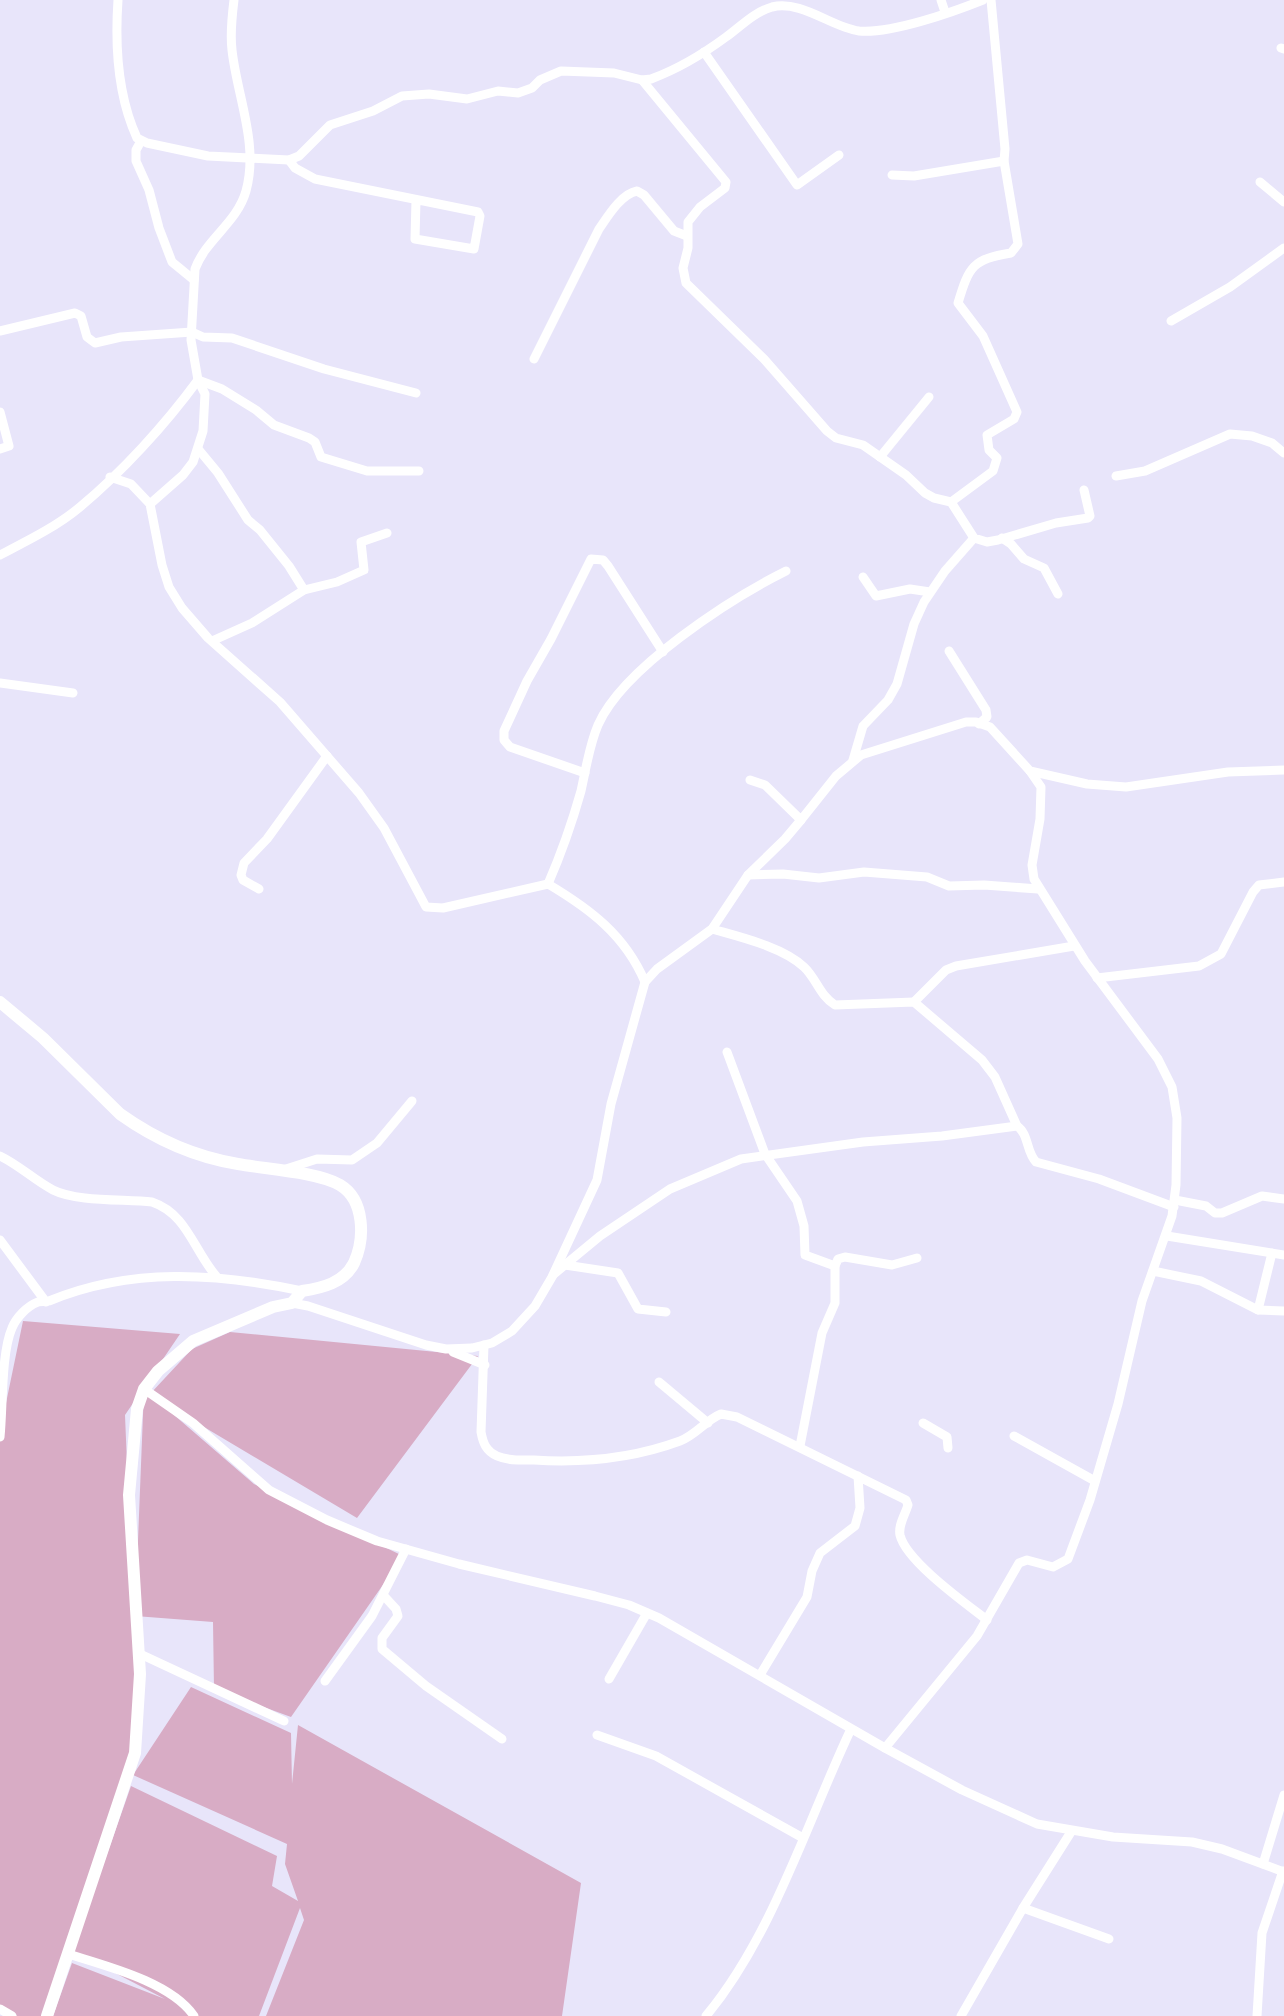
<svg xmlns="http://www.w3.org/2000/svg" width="1284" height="2016" viewBox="0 0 1284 2016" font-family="Karla,sans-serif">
<rect width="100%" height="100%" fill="#e8e5fa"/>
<g fill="#d8acc5">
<path d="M23 1321 180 1334 125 1415 138 1732 46 2016H17L0 2005V1432Z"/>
<path d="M230 1332 478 1356 357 1518 152 1396 254 1484 403 1556 291 1717 214 1689 213 1622 135 1616 144 1389 150 1394 192 1349Z"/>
<path d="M191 1687 291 1733 292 1784 298 1725 581 1883 562 2016H266L304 1920 300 1908 259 2016H53L72 1963 165 1999 73 1951 131 1786 277 1856 272 1886 298 1901 285 1864 287 1844 133 1775Z"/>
</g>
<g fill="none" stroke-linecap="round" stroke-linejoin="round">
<g stroke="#fff" stroke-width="9">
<path d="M118 0C115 44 118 97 137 138L147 143 208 156 289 160 299 156 330 125 373 111 402 96 429 94 467 99 498 91 518 93 532 88 540 80 561 71 614 73 642 80 651 79C678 69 703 54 726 37 740 27 754 12 772 7 802 0 831 27 859 31 891 34 953 12 983 0"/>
<path d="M941 0 945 12"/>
<path d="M1281 48 1284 49"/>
<path d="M704 52 797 185 839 155"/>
<path d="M642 80 726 182 725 188 700 207 688 222V248L683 268 686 283 764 359 827 431 836 438 863 445 906 475 925 493 934 498 951 502 974 538 987 542 998 540 1056 523 1088 518 1090 516 1084 490"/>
<path d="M141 141 136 150V161L149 190 159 228 172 262 194 280"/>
<path d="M289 160 295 168 315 179 478 212 480 216 474 249 415 239 416 200"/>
<path d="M892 175 914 176 1004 161"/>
<path d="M1260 182 1284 202"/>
<path d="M1171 321 1230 287 1284 248"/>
<path d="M0 331 75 313 81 316 87 337 95 343 121 337 192 332 203 337 232 338 324 369 416 393"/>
<path d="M534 359 599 229C608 216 621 194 637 191L644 195 674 231 687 236"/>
<path d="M198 380 222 389 256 410 274 425 309 438 315 442 321 457 367 471H419"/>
<path d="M0 412 9 446 0 449"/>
<path d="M199 450 218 473 248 520 260 530 289 566 304 590"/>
<path d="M880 457 929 397"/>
<path d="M1116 476 1145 471 1230 434 1252 436 1272 443 1284 453"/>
<path d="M110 477 131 484 150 504 162 565 169 587 182 608 208 638 280 702 359 793 384 828 426 907 443 908 548 884C590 909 625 935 645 982"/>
<path d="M951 502 993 471 997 458 989 450 987 435 1014 419 1017 412 983 336 958 303C969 266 973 259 1011 253L1018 244 1004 161 1005 149 991 0"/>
<path d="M150 504 183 475 193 462 203 431 205 394 198 380 191 340 195 269C206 239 237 223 246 191 259 144 237 96 232 50 230 34 232 16 234 0"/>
<path d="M1002 538 1011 544 1024 559 1044 568 1058 594"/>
<path d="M0 555C27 541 56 527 80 507 122 472 165 425 198 380"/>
<path d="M863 577 876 596 910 589 930 592"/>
<path d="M212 641 252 623 304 590 337 582 364 570 361 542 387 533"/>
<path d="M949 651 986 710 987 717 979 724"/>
<path d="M0 683 73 693"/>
<path d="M853 760 863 726 888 700 897 684 914 624 924 602 945 571 974 538"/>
<path d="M585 773 510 747 504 740V731L527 681 551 639 591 559 603 560 608 566 663 652"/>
<path d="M750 780 765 785 801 820 836 776 861 755 966 722H976L990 727 1030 771 1087 784 1126 787 1228 772 1284 770"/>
<path d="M748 875 783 874 819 878 864 872 927 877 949 886 984 885 1038 889"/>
<path d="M548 884C561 854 572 823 581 791 586 769 589 746 598 725 623 668 730 599 786 571"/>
<path d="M259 889 243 880 241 875 244 863 267 839 327 756"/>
<path d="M712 929C740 937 783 947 804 967 816 978 820 996 835 1005L914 1002 982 1060 995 1077 1017 1126"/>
<path d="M1097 978 1199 966 1221 954 1253 892 1259 885 1284 882"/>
<path d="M914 1002 946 970 956 966 1074 946"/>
<path d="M727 1052 765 1154 797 1201 804 1226 805 1255 835 1266"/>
<path d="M0 1156C19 1165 34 1180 53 1190 77 1202 123 1199 152 1202 187 1214 193 1249 216 1276"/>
<path d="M286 1169 317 1159 352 1160 377 1143 412 1101"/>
<path d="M1175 1200 1206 1206 1215 1213H1222L1262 1196 1284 1199"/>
<path d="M1167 1236 1284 1255"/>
<path d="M0 1240 46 1302"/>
<path d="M565 1265 618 1273 638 1309 666 1312"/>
<path d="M1153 1271 1201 1281 1258 1310 1284 1311"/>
<path d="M554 1274 600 1236 670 1189 741 1159 863 1142 942 1136 1017 1126C1029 1134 1026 1152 1036 1162L1099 1179 1174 1207"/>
<path d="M292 1303 308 1306 426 1345 446 1349 472 1348 492 1343 512 1331 535 1306 552 1277 597 1180 611 1104 645 982 657 969 712 929 748 875 785 839 801 820"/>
<path d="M1258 1310 1272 1253"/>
<path d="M484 1345 481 1432C483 1443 486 1451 497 1456 508 1461 522 1460 534 1460 582 1463 634 1458 680 1441 696 1435 706 1420 721 1414L737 1417 906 1500 908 1505C905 1515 898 1525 900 1535 906 1561 965 1603 987 1620"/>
<path d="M453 1352 485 1365"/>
<path d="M659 1382 708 1423"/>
<path d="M144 1389 193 1423 269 1490 327 1520 377 1541 459 1564 595 1596 629 1605 659 1618 885 1748 962 1790 1037 1824 1113 1837 1192 1842 1222 1849 1284 1872"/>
<path d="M923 1423 947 1437 948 1448"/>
<path d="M1014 1436 1095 1481"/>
<path d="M0 1437C3 1408 1 1353 12 1328 16 1318 27 1306 38 1302 41 1301 45 1302 49 1301 131 1267 217 1273 302 1291"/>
<path d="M800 1446 822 1333 835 1303V1266L838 1259 845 1257 892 1265 917 1258"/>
<path d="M384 1596 396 1609 398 1616 382 1638V1649L426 1686 502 1739"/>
<path d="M138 1653 284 1721"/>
<path d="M760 1675 807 1597 812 1571 820 1553 855 1526 860 1508 858 1476"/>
<path d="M609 1679 647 1613"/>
<path d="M325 1681 372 1616 406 1549"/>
<path d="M597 1735 656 1756 803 1838"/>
<path d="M885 1748 977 1636 1019 1563 1027 1560 1053 1567 1068 1559 1090 1500 1118 1404 1142 1301 1172 1216 1176 1185 1177 1118 1172 1087 1158 1059 1085 961 1034 879 1032 865 1040 819 1041 787 1030 771"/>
<path d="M1263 1864 1284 1795"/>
<path d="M1023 1908 1109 1939"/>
<path d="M68 1954C106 1966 171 1982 194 2016"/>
<path d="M0 2009 12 2016"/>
<path d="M706 2016C772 1937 807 1822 851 1729"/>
<path d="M961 2016 1023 1908 1071 1832"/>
<path d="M1257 2016 1262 1933 1283 1871"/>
</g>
<path stroke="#fff" stroke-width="12" d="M0 1002 43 1038 120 1114C155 1139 195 1157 238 1164 265 1169 318 1172 340 1185 365 1200 365 1239 354 1263 344 1283 322 1288 302 1291L292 1303 273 1307 193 1341 158 1371 144 1389 137 1409 129 1495 140 1674 135 1753 47 2016"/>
</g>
</svg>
